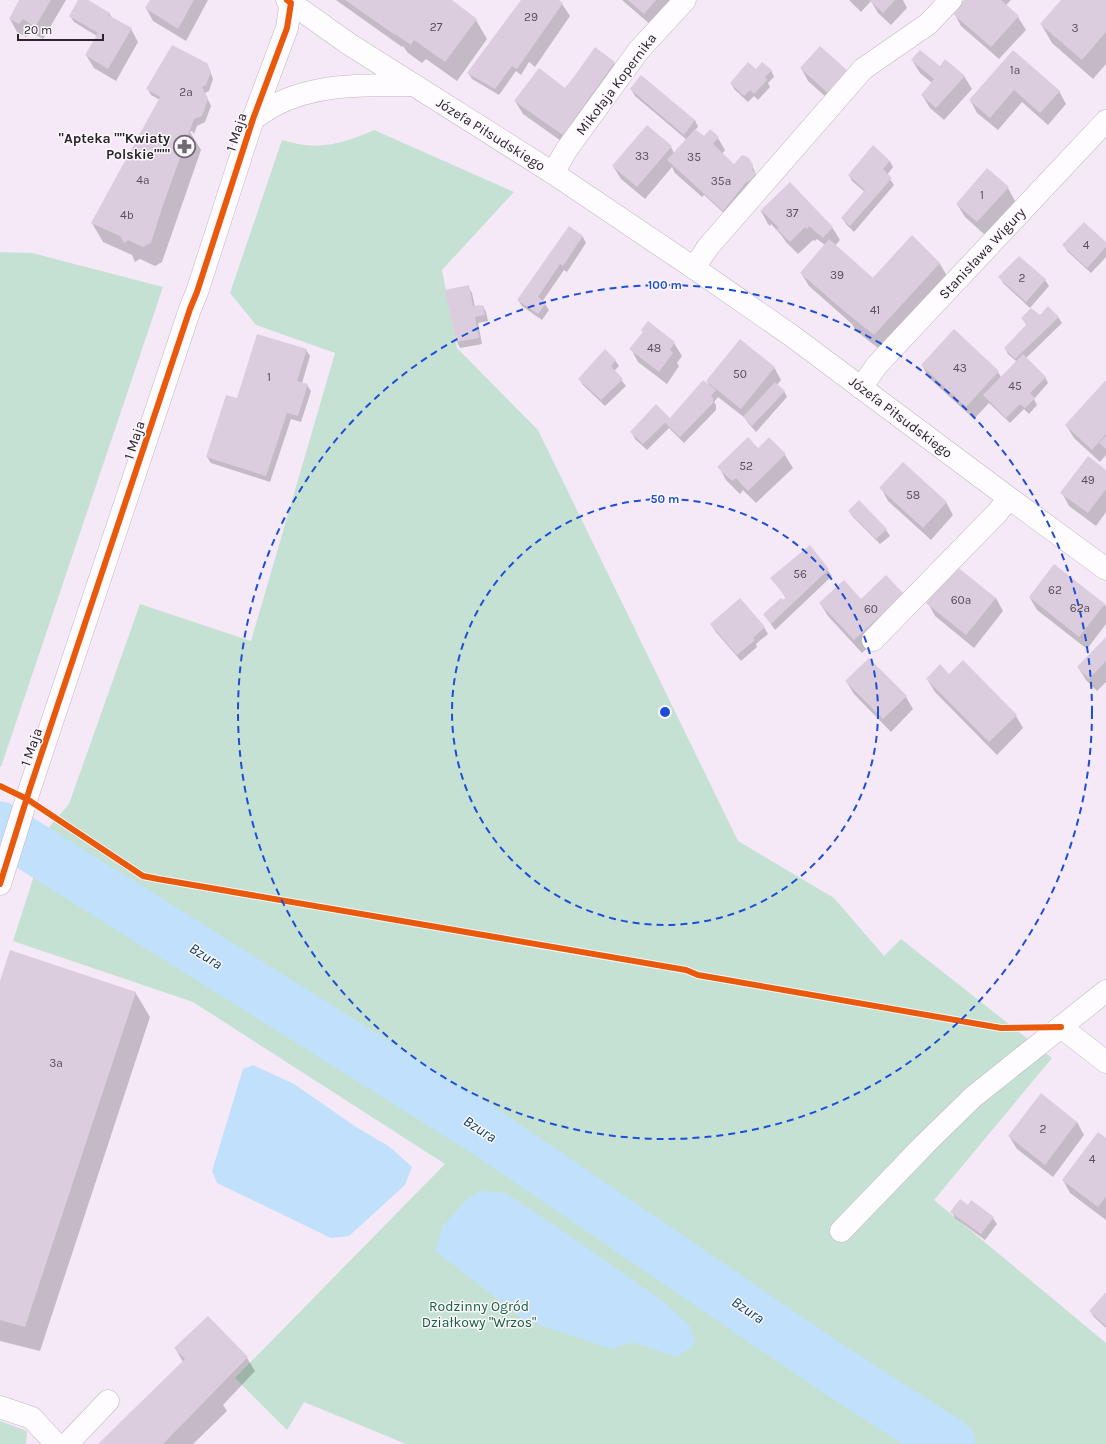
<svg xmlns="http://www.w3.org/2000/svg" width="1106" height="1444" viewBox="0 0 1106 1444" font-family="Karla,sans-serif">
<rect width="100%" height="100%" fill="#f5e9f7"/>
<g fill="#c5e1d3">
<path d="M374 130 514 192 442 270 457 348 538 430 738 841 834 898 884 956 901 939 1052 1058 934 1200 1106 1343V1444H406L304 1402 287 1430 235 1378 445 1164 193 1002 13 941 50 826 69 804 140 604 251 641 335 353 256 325 230 293 282 140C289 142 297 144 304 145 328 148 352 140 374 130Z"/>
<path d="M0 252 32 253 163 287 1 767 0 766Z"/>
<path d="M0 1421 27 1431 26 1444H0Z"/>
</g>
<g fill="#c0e0fc">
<path d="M253 1065 294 1084 356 1127 390 1147 412 1167 405 1185 349 1236 331 1238 217 1183 212 1171 243 1069Z"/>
<path d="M481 1191 506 1193 576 1240 664 1302 690 1326 695 1344 677 1357 633 1342 612 1349 525 1320 435 1251 443 1226 467 1199Z"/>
</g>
<g fill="#0003">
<path d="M21 0H66L43 39 31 32 26 37 17 32 10 19Z"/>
<path d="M80 0H86L109 13 112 18 131 29 138 42 116 81 94 68 86 55 97 36 74 22 70 16Z"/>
<path d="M151 0H208L186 41 153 21 146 8Z"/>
<path d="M336 0H451L476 20 487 39 457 81 426 59 422 63 408 53 403 46 402 47Z"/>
<path d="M522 0H557L562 4 570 16 535 67 529 62 521 75 516 71 499 95 472 79 468 73Z"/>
<path d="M622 0H670L672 3 652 26Z"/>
<path d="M849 0H903L907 8 891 25 878 13 871 1 861 12Z"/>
<path d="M965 0H1011L1006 5 1018 17 1026 30 999 59 961 26 954 13Z"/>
<path d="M1062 0H1106V64L1093 79 1052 43 1041 24Z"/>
<path d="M820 47 836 106 808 81 801 68Z"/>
<path d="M1013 51 1059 91 1066 104 1048 125 1022 102 998 130 977 113 970 100Z"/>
<path d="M912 60 940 68 964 76 972 89 944 120 930 108 922 95 932 83 920 73Z"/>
<path d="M614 63 618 69 571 148 523 114 515 101 565 89Z"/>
<path d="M756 70H771L774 77 768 83 770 87 758 100 754 96 748 102 734 89 731 83Z"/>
<path d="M210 71 213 79 209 91 205 93 211 106 205 122 197 126 194 134 192 131 190 132 201 150 162 262 155 266 140 259 135 262 132 255 103 242 92 223 160 100 151 95 148 89Z"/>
<path d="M631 89 695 120 698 127 695 130 704 138H718L725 150 722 154 734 165 748 158 750 161 759 181 727 216 704 195 702 197 675 173 672 167 645 199 621 179 613 166 671 147 674 153 687 140 635 96Z"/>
<path d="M890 161 893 167 887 175 894 185 854 232 846 224 842 218 865 192 852 181 849 175Z"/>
<path d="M1008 188 1015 201 985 235 965 217 957 204Z"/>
<path d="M761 211 832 227 840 240 835 246 872 279 912 236 940 264 951 283 886 354 856 331 852 324 809 286 801 273 825 245 817 239 815 241 813 240 798 254 786 242 782 236 771 224 770 226 768 224Z"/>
<path d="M570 228 583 237 586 243 567 272 564 270 542 302 545 304 549 310 542 320 522 306 518 300Z"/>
<path d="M1106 243V257L1091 273 1067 251 1064 245Z"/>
<path d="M1019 257 1045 280 1049 286 1030 308 1003 283 1000 277Z"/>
<path d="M468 286 472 293 475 307 483 306 486 312 488 321 478 323 482 344 460 348 457 342Z"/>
<path d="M1040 316 1058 317 1062 323 1026 358 1045 377 1048 383 1034 399 1037 405 1029 414 1024 409 1010 423 989 403 974 419 929 378 922 365 998 372 1001 377 1017 362 1008 354 1005 348 1027 326 1022 318Z"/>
<path d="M674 343 682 356 677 363 679 366 667 384 638 362 631 349Z"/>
<path d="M306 350 310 356 302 383 307 385 311 391 301 422 291 419 270 482 211 463 207 457 238 399Z"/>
<path d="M615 360 619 366 614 371 626 386 605 406 583 385 579 379Z"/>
<path d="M774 367 781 380 777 385 784 391 787 397 756 432 748 423 745 418 718 397 714 402 716 405V410L684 443 669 428 647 450 635 439 632 433 670 419 710 387 707 381Z"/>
<path d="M1106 382V455L1100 462 1074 438 1066 425Z"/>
<path d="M758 449 785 455 793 468 756 503 743 490 740 494 726 480 719 467Z"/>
<path d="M1106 472V512L1096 526 1069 506 1062 493Z"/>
<path d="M881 488 946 502 953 515 931 540 888 501Z"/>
<path d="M849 511 886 530 890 536 880 544 853 517Z"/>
<path d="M810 546 832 576 775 630 764 614 786 598 772 578Z"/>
<path d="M996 598 1003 611 974 648 935 616 928 603Z"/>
<path d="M1030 598 1104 604 1106 607V624L1087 649 1037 610Z"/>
<path d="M861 600 911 607 862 653 828 616 820 603Z"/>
<path d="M711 624 764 627 768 634 756 644 757 647 741 661 715 631Z"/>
<path d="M1106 638V682L1097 691 1086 680 1078 667Z"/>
<path d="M949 675 1016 716 1023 728 997 755 935 692 927 679Z"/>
<path d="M846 681 906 697 913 709 891 732 854 694Z"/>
<path d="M0 984 135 992 150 1017 40 1351 0 1341Z"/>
<path d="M1077 1122 1084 1135 1053 1177 1017 1149 1009 1136Z"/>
<path d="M1106 1139V1220L1070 1193 1063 1180Z"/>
<path d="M968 1207 993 1218 997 1224 985 1240 955 1218 952 1212Z"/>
<path d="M1106 1294V1328L1094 1317 1090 1311Z"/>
<path d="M208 1317 247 1358 255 1371 223 1405 227 1411 193 1444H99L183 1362 175 1348Z"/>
</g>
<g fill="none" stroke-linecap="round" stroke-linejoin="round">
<path stroke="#c0e0fc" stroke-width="51" d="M0 827 486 1132 832 1368 950 1444"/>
</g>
<g fill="#dbcdde">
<path d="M19 0H51L35 27 23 19 19 24 9 19Z"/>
<path d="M78 0H88L110 13 108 15 132 28 108 69 85 55 98 33 69 16Z"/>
<path d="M150 0H194L178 29 145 8Z"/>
<path d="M345 0H452L477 19 445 62 414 40 411 45 395 34V35Z"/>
<path d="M521 0H559L563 3 517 69 512 66 495 89 467 73Z"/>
<path d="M628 0H656L644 14Z"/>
<path d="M869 0H895L883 13Z"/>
<path d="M964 0H1001L1019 16 991 47 952 13Z"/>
<path d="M1061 0H1106V32L1082 60 1040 24Z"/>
<path d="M172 45 207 63 211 72 206 85 202 87 208 99 202 116 194 119 162 208 151 243 143 247 128 240 124 243 120 236 91 223 160 97 146 89Z"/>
<path d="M820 46 848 71 829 94 800 68Z"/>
<path d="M595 47 615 62 563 135 514 101 539 68 565 88 576 74Z"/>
<path d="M920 50 940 66 945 59 965 76 936 108 921 95 934 79 911 60Z"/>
<path d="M1013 50 1060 91 1040 113 1014 90 990 118 969 100Z"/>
<path d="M748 62 756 69 762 62 772 70 765 77 767 80 754 94 750 90 744 96 730 83Z"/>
<path d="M641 75 695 120 684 135 630 89Z"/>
<path d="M647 125 672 146 637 187 612 166Z"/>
<path d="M695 129 704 136 710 129 719 137 713 144 734 164 742 155 748 157 753 165 752 170 756 174 749 182 747 181 723 211 667 160Z"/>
<path d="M873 145 890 161 883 169 892 178 850 226 841 218 865 190 848 175Z"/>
<path d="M987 168 1009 187 977 222 956 204Z"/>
<path d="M790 182 833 227 823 238 809 226 807 229 805 227 790 242 777 229 779 228 763 212 762 213 760 211Z"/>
<path d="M1084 222 1106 242V247L1087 268 1062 245Z"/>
<path d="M569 226 583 236 563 266 560 264 538 297 546 303 538 314 517 300Z"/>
<path d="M912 235 940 263 874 335 844 311 800 273 829 239 873 278Z"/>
<path d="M1019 256 1046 279 1026 302 998 277Z"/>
<path d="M469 285 473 306 483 305 485 315 475 317 479 338 456 342 445 290Z"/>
<path d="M1048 306 1059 317 1015 359 1004 348 1027 324 1021 318 1031 308 1040 315Z"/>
<path d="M648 321 675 342 670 350 673 353 659 372 629 349 643 332 641 330Z"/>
<path d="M954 329 999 371 966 407 921 365Z"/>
<path d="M257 334 307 349 297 381 308 384 298 416 287 413 266 476 206 457 226 395 237 398Z"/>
<path d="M740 339 775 367 741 409 706 381Z"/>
<path d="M605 349 616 360 611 366 623 379 601 400 578 379Z"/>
<path d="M1023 354 1046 377 1030 393 1035 398 1025 408 1020 404 1006 418 983 395Z"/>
<path d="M703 380 716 390 711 396 713 398V403L680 437 665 423 643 444 630 432 656 404 670 418Z"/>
<path d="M1106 380V434L1092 450 1065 425Z"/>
<path d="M775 382 785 391 752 426 743 417Z"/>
<path d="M1106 436V449L1099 443Z"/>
<path d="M748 437 758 448 769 437 786 454 748 491 736 478 732 481 717 467Z"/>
<path d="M1088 456 1106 470V489L1088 513 1060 493Z"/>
<path d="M903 462 947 502 923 528 879 488Z"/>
<path d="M859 500 887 529 876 539 848 511Z"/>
<path d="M810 545 829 569 771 624 763 614 781 598 783 600 786 597 770 578Z"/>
<path d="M1054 564 1105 604 1079 637 1029 597Z"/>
<path d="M956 566 996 598 966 635 926 603Z"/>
<path d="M886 575 904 594 854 640 819 603 844 580 861 599Z"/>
<path d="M740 598 765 627 753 638 755 640 737 655 710 624Z"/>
<path d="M1106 637V661L1089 679 1077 667Z"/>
<path d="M869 658 907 696 883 719 845 681Z"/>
<path d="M963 660 1017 715 989 742 926 679 940 664 949 674Z"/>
<path d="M10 950 136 992 25 1327 0 1320V981Z"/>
<path d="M1041 1093 1077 1122 1045 1165 1008 1136Z"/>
<path d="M1098 1132 1106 1138V1197L1098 1207 1062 1180Z"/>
<path d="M960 1199 968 1205 971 1200 994 1217 981 1234 950 1212Z"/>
<path d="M1106 1292V1326L1089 1311Z"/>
<path d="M208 1316 248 1357 163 1444H98L185 1359 174 1348Z"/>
</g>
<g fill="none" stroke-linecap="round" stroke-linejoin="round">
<defs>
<g id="minor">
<path d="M287 0 349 44 553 173 694 268 792 336 1009 498 1106 569"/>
<path d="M253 119C259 115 266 110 273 106 316 83 367 85 414 85"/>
<path d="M553 173 567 149 639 50 685 0"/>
<path d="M694 268 708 247 863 69 928 24 951 0"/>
<path d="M861 388 877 365 1106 121"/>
<path d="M873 640 997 513 1009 498"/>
<path d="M0 884 30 788 190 309 197 292 253 119 287 28 291 0"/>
<path d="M1061 1027 1106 1062"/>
<path d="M841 1231 925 1144 973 1097 1106 991"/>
<path d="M0 1407 32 1418 56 1444"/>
<path d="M67 1444 108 1401"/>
</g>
</defs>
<use href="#minor" stroke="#c0b6c1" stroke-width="23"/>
<use href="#minor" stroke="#fefcfe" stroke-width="22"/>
<defs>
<g id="cycleway">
<path d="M0 786 27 799 143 876 158 879 686 970 698 975 1001 1028 1061 1027"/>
<path d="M0 884 30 788 190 309 197 292 253 119 287 28 291 3 287 0"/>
</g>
</defs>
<use href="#cycleway" stroke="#fcf7fd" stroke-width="8"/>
<use href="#cycleway" stroke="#e8590c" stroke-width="6"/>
</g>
<g fill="none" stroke="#1d4ed8" stroke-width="2" stroke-dasharray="7 5">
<circle cx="665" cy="712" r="213"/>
<circle cx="665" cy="712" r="427"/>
</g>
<defs>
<symbol id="pharmacy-ring" viewBox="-11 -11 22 22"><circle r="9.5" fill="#fcf7fd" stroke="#726874" stroke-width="1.5"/><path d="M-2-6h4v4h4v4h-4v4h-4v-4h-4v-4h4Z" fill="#726874"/></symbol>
</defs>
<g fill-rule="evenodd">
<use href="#pharmacy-ring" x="172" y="134" width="25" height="25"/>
</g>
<g text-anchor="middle" stroke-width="3" stroke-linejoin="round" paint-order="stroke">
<g font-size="12" fill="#584e59">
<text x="531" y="21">29</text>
<text x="436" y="31">27</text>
<text x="1075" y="32">3</text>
<text x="1015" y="74">1a</text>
<text x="186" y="96">2a</text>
<text x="642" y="160">33</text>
<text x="694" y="161">35</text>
<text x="143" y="184">4a</text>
<text x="721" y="185">35a</text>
<text x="982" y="199">1</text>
<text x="792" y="217">37</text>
<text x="127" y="219">4b</text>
<text x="1086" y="249">4</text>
<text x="837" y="279">39</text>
<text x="1022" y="282">2</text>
<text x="875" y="314">41</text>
<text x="654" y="352">48</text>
<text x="960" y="372">43</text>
<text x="740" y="378">50</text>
<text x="269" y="381">1</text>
<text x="1015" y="390">45</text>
<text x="746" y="470">52</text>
<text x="1088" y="484">49</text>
<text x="913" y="499">58</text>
<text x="800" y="578">56</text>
<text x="1055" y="594">62</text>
<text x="961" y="604">60a</text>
<text x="1080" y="612">62a</text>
<text x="871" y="613">60</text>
<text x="56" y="1067">3a</text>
<text x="1043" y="1133">2</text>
<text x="1092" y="1163">4</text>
</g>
<g font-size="14" fill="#2c232d" stroke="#fcf7fd">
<text transform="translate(616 84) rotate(-53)" y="5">Mikołaja Kopernika</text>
<text transform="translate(236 132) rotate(-72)" y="5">1 Maja</text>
<text transform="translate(491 134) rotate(32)" y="5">Józefa Piłsudskiego</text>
<text transform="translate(982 253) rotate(-47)" y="5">Stanisława Wigury</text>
<text transform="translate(901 417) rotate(37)" y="5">Józefa Piłsudskiego</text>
<text transform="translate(134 440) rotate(-72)" y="5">1 Maja</text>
<text transform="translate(31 747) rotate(-71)" y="5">1 Maja</text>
</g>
<g font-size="14" font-weight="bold" fill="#2c232d" stroke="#fcf7fd" text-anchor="end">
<text x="170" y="143">"Apteka ""Kwiaty<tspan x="170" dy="16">Polskie"""</tspan></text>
</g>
<g font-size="14" fill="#12603c" stroke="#fcf7fd">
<text x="479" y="1311">Rodzinny Ogród<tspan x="479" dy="16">Działkowy "Wrzos"</tspan></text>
</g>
<g font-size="15" font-style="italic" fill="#083d59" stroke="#fcf7fd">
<text transform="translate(206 956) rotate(32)" y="5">Bzura</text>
<text transform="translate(480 1129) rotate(33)" y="5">Bzura</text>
<text transform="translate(748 1310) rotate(34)" y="5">Bzura</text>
</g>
</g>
<circle cx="665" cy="712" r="6" fill="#1d4ed8" stroke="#fcf7fd" stroke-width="2"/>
<g font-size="12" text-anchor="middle" font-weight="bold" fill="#1d4ed8" stroke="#fcf7fd" stroke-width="3" stroke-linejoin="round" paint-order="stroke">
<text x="665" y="289">100 m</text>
<text x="665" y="503">50 m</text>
</g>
<path d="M18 34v6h85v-6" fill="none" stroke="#2c232d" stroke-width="2"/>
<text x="24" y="34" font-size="12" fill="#2c232d" stroke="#fcf7fd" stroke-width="3" paint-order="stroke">20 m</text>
</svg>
